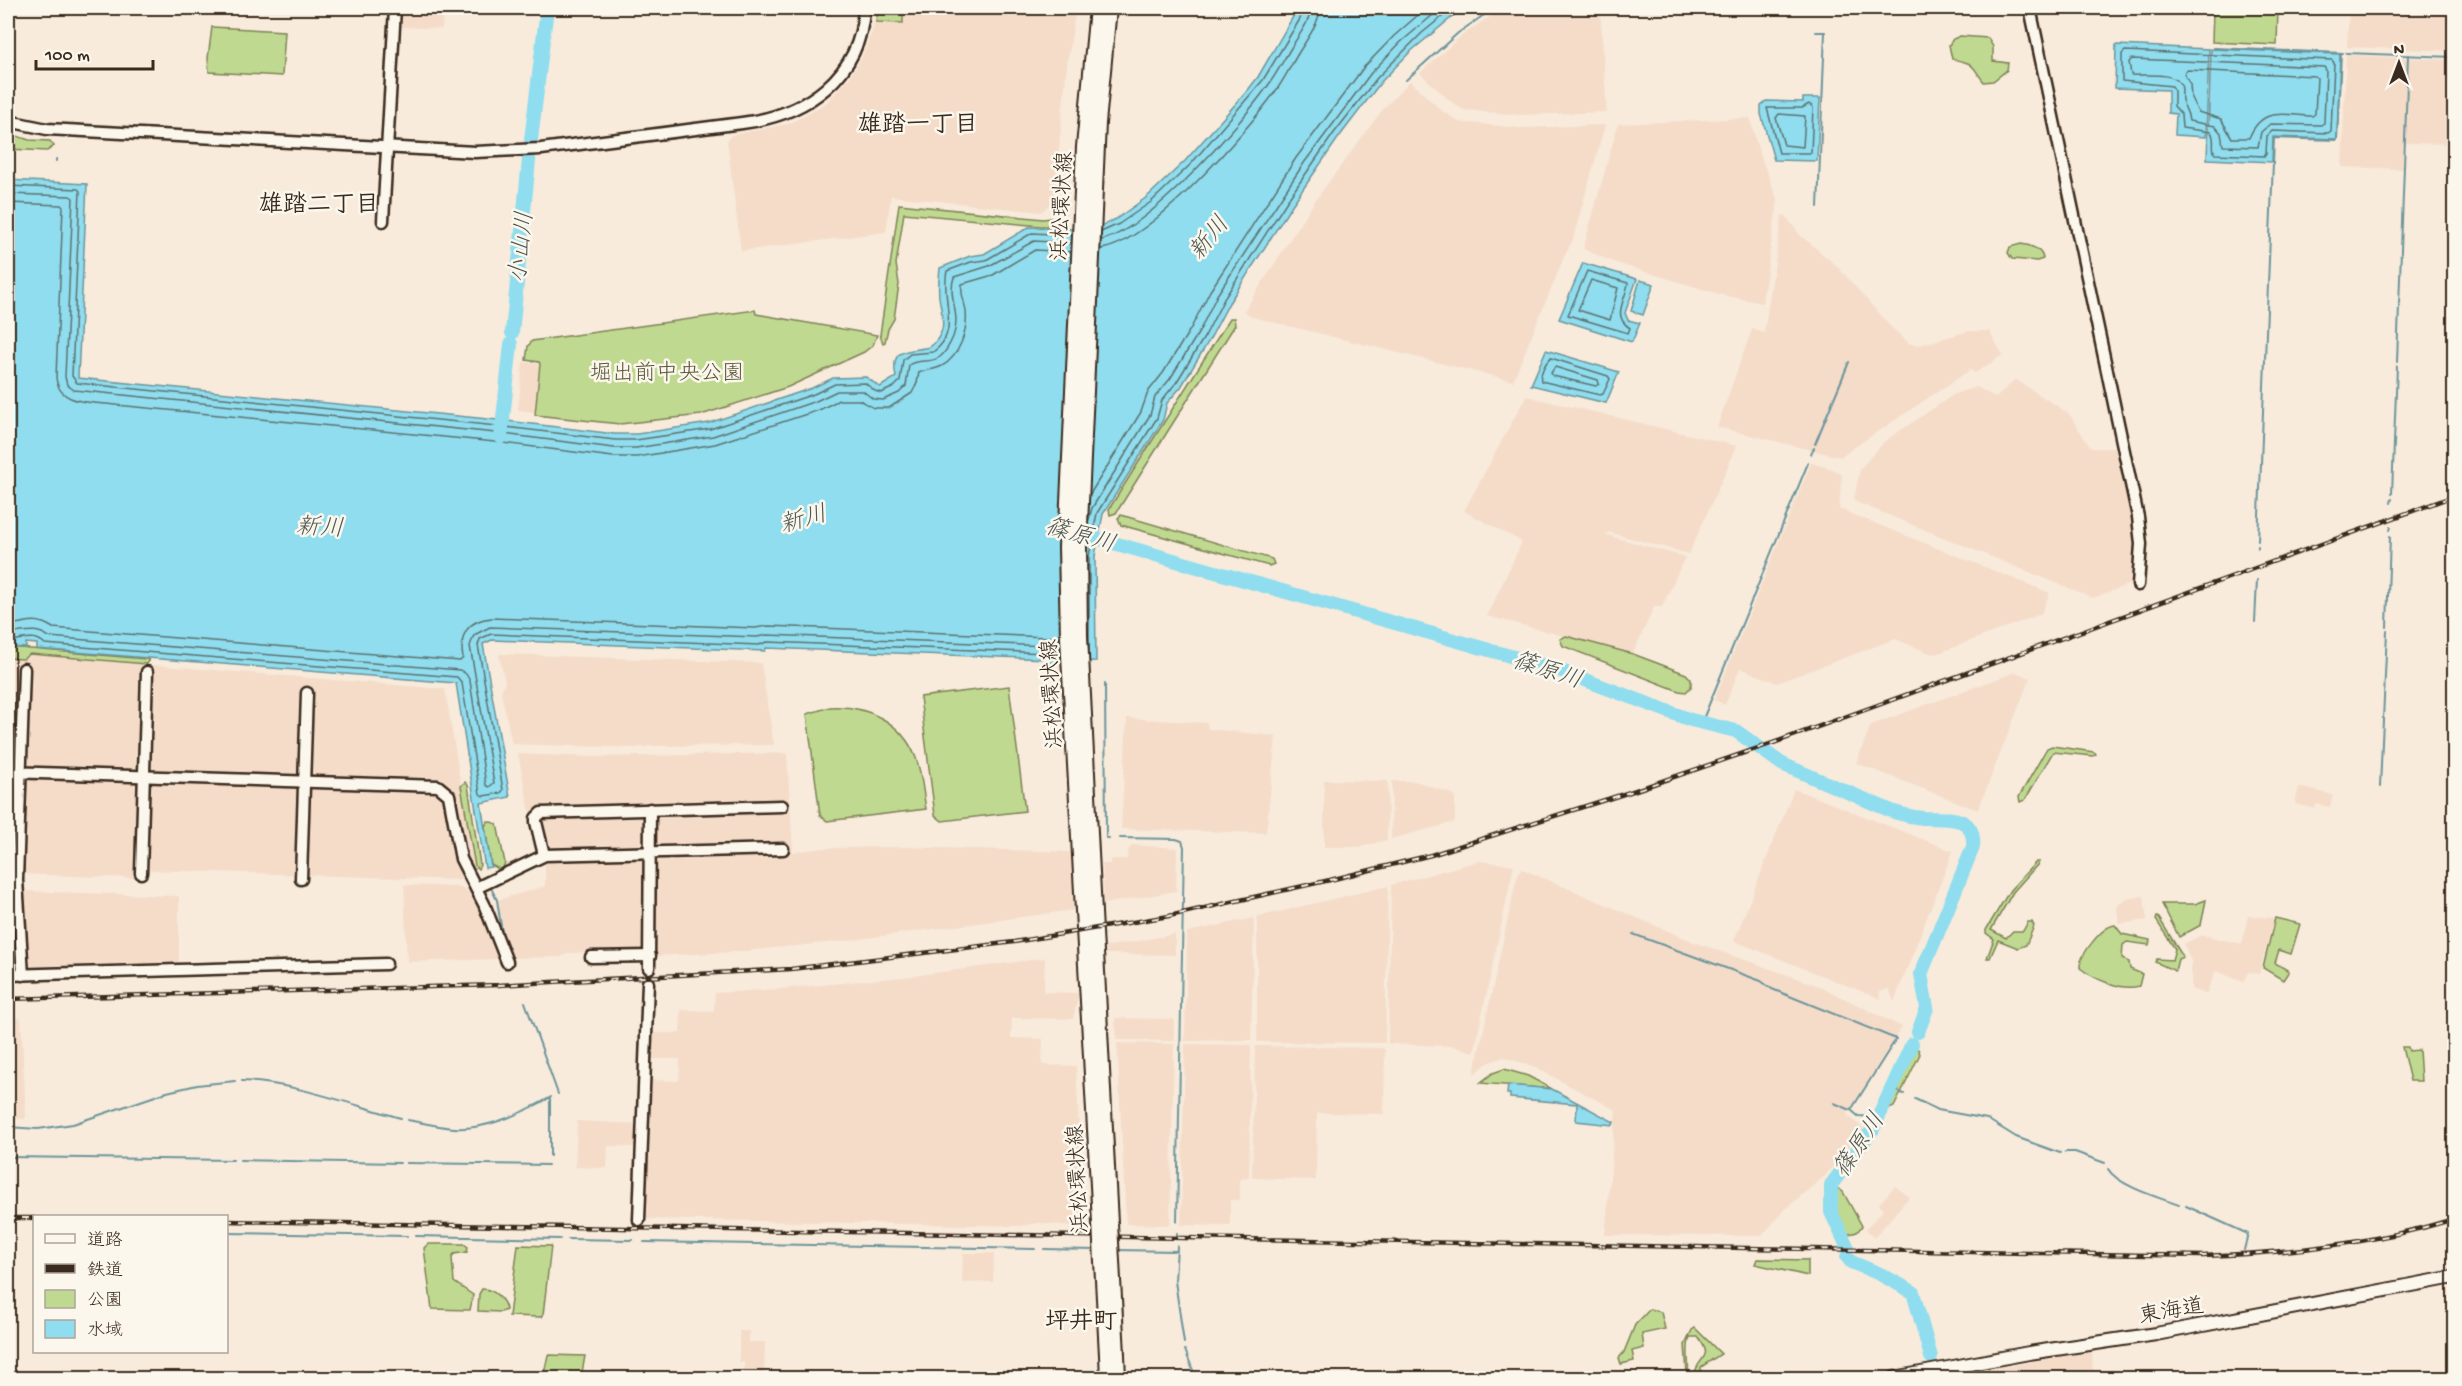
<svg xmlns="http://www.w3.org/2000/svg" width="2462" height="1386" viewBox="0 0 2462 1386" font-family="'Gochi Hand','Klee One',sans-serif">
<rect width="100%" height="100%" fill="#f8ebdc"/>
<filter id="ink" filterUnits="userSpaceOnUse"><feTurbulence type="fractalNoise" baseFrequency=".0167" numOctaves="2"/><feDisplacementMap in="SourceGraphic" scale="12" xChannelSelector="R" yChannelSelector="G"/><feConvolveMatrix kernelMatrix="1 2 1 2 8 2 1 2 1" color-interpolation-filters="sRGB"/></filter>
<g filter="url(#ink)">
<g fill="#f4dcc9">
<path d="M403 8H443L442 29 402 27Z"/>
<path d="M876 8H1076L1067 65 1054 201 1041 212 891 196 886 232 741 251 727 141 731 135 788 124 808 114 827 102 849 78 861 59 873 29Z"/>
<path d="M1502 8H1600L1607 112 1521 115 1463 110 1449 100 1420 73 1460 37Z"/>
<path d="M2349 8H2454V51L2347 47Z"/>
<path d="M2346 55 2454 60V144L2404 143 2403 169 2342 167Z"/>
<path d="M1410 81 1441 110 1459 122 1521 128 1605 125 1572 242 1565 255 1513 381 1252 317 1244 311 1314 202 1383 109Z"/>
<path d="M1750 118 1758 149 1778 201 1762 303 1722 295 1616 263 1583 249 1618 124Z"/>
<path d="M1785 215 1800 235 1837 266 1890 326 1910 344 1920 345 1969 331H1989L2003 355 1975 373 1970 370 1840 457 1717 427 1752 329 1764 333 1782 216Z"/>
<path d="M523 362 540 364 535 412 518 410Z"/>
<path d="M2015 379 2069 414 2091 448H2117L2134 528 2135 546 2130 584 2093 598 1856 502 1854 499 1860 469 1885 441 1956 393 1977 387 1996 398Z"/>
<path d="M1526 396 1737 446 1689 554 1608 532 1607 535 1685 557 1662 607H1654L1633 654 1487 616 1522 542 1464 511Z"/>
<path d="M1811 463 1833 469 1842 475 1839 509 2050 593 2041 614 1939 653 1932 654 1895 639 1777 683 1740 668 1725 705 1714 700Z"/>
<path d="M30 654 147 664V669H142L135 878 12 874V879H8V658L27 659Z"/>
<path d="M499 654 761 663 774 745 653 746 634 748 512 744 501 692 505 682Z"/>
<path d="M153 665 445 689 475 870 460 880 151 870 146 865Z"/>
<path d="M2016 672 2030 678 1978 810 1856 763 1871 725Z"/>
<path d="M1127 718 1207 723 1208 729 1276 736 1266 833 1121 829Z"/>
<path d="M787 753 793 852 822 848 906 847 1071 852 1074 910 845 941 735 952 656 956 655 873H647L645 949 568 953 561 957 512 958 504 938 498 900 545 886V860L537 847 518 754 593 757Z"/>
<path d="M1324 780 1388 781 1387 840 1360 847H1324Z"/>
<path d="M1392 781H1415L1455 795V822L1391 839Z"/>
<path d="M2299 787 2333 795 2330 807 2316 804 2315 809 2295 804Z"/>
<path d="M1794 789 1953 851 1894 1002 1889 989 1879 992 1881 999 1734 941Z"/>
<path d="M1132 845 1177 848 1176 891 1104 904 1102 864H1110V859H1127L1128 851Z"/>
<path d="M1479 861 1514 865 1474 1052 1452 1046 1390 1044 1388 1043 1391 885Z"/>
<path d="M1522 869 1694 942 1819 986 1902 1027 1847 1115 1864 1129 1825 1176 1785 1209 1762 1236 1605 1235 1616 1110 1532 1066 1504 1057 1488 1063 1474 1074 1516 881 1520 870Z"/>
<path d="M404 885 461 887 478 899 499 955 497 959 407 962Z"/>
<path d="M1388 886 1385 1043 1257 1042V917Z"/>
<path d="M22 891 179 896V965L30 969 27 967Z"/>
<path d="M2144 896 2147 920 2119 924 2117 907 2121 902 2125 899Z"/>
<path d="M2248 916 2274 918 2259 974 2248 972 2243 982 2216 971 2206 994 2191 989V961L2184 944 2202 935 2242 944Z"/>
<path d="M1254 918 1251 1040 1185 1041 1187 932Z"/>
<path d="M1175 934V955L1106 954 1105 947Z"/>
<path d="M1045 958 1044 992 1079 993 1073 1019 1012 1018 1011 1038 1043 1039 1042 1065 1076 1066 1084 1227 1038 1223 1020 1226 644 1219 649 1080 679 1081 680 1059H650L651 1033H680L681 1010 714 1011 715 993 781 989 912 976Z"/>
<path d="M21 1018 26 1117 24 1119 8 1117V1019Z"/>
<path d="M1115 1018 1174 1019V1041L1117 1040Z"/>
<path d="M1117 1043 1174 1044 1170 1225 1126 1224Z"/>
<path d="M1185 1044 1250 1045 1251 1047 1249 1178 1240 1179V1200H1230V1226L1181 1225Z"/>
<path d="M1257 1046 1383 1048 1385 1050 1384 1114 1317 1113 1316 1180 1252 1178 1255 1047Z"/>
<path d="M577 1121 638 1124 637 1147 608 1146 607 1168 575 1167Z"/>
<path d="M1895 1186 1909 1197 1874 1238 1866 1229 1883 1210 1879 1204Z"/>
<path d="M963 1253H994L993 1282 962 1283Z"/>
<path d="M739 1331H749V1342H765L764 1378H744V1362H739Z"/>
<path d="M2092 1351 2093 1378H2096H1942Z"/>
</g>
<g fill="#c0d990" stroke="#7e8257" stroke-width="1.5">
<path d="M878 8H903V23L876 22Z"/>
<path d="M2213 8H2278L2277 45 2212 42Z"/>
<path d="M212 27 285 31 282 76 209 72 208 58Z"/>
<path d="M1960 36 1988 38 1993 47V61L2008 63 2007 70 1993 81 1984 82C1970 64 1976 64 1952 59L1949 45 1953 39Z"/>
<path d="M8 133 29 140 50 141 54 146 47 151 8 149Z"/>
<path d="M899 204 1043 219 1052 218 1058 220V223L1052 226H1040L904 213 896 264 899 284 894 319 888 329 885 342 883 343 880 335Z"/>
<path d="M2021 244C2030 245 2042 249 2043 259L2037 261 2012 259 2008 253 2010 247Z"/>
<path d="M755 310 756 314 762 315 877 335 873 345 864 352 788 387 701 415 620 424 535 415 540 364 539 362 526 360 528 346 532 341Z"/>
<path d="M1230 318H1234L1235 325 1116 513 1110 515 1109 509Z"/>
<path d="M1121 515 1272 559 1274 564 1269 566 1121 525 1118 518Z"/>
<path d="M1566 636 1633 654 1686 674 1691 679V687L1686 692 1679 691 1563 646 1560 639Z"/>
<path d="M8 647 146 659 149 660 146 664 30 654 23 659 8 658Z"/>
<path d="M1009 686 1025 811 942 821 935 815 920 697Z"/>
<path d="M830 707C867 705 902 722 916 758 922 774 923 792 926 809L827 821 820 815 807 714Z"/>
<path d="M2052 746 2094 752 2096 754 2093 756 2053 752 2025 800 2020 802 2019 797 2047 748Z"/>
<path d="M465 782 468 785 480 865 478 869 475 866 461 786Z"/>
<path d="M488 821 497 824 505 863 503 868 499 869 491 865 485 826Z"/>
<path d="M2036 862H2039L2038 864 2013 892 1991 930 2006 938 2013 931H2023L2028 922H2032L2034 926 2026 945 2018 948 1998 940 1990 958H1987L1994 939 1986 933V930L2010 890Z"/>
<path d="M2206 900 2201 925 2179 937 2162 904H2195Z"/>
<path d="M2157 917 2159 918 2183 957 2178 959 2175 971 2155 962 2157 959 2172 960 2175 949 2156 920Z"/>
<path d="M2275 918 2300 924 2291 954 2279 950 2275 963 2289 971 2283 980 2263 968Z"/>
<path d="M2115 925 2122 934 2150 940 2149 945 2127 942 2123 945 2122 959 2129 962 2130 969 2142 974 2139 986C2121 991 2094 979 2080 968 2079 956 2102 926 2115 925Z"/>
<path d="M2402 1047H2408L2409 1051 2419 1050 2421 1081H2410Z"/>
<path d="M1915 1049H1918L1920 1054 1894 1107 1889 1109 1887 1104Z"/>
<path d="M1504 1069 1528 1076 1552 1089 1480 1083 1493 1073Z"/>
<path d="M1833 1184 1843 1192 1862 1226 1857 1232 1845 1235 1834 1211Z"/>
<path d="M428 1244H464L468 1247 467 1252 454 1254 452 1258 454 1282 473 1295 470 1310 432 1309 424 1248Z"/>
<path d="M518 1245 551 1246 543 1315 541 1317 509 1316Z"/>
<path d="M1757 1259 1808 1260V1276L1755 1264Z"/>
<path d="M482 1289C493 1288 505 1300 506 1310L501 1312 478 1311 479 1294Z"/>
<path d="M1650 1309 1661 1312 1665 1329 1642 1334 1644 1348 1632 1351 1634 1361 1621 1364 1619 1358 1624 1352 1635 1325Z"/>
<path d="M1695 1328 1721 1354 1701 1367 1700 1378H1694C1696 1355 1716 1361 1698 1337H1690C1685 1349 1690 1362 1688 1374H1687L1685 1345 1692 1330Z"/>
<path d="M548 1355 585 1356 581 1378H543Z"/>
</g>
<g fill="#8fddee" stroke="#6d959b" stroke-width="1.5">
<path d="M1298 8H1463L1410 52 1381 82 1339 137 1292 205 1229 303 1210 339 1181 387 1167 403 1163 420 1103 514 1095 556 1096 661 1049 663V659L766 648 765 651 492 640 483 644 510 797 481 803 491 867 485 868 456 683 37 649V644L26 643V648L8 647V180L87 184 78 378 498 420 615 434H637L709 423 812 388 833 378 866 377 880 387 896 377C889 345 911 352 930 347 949 331 942 317 939 297 938 288 939 277 940 268L970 256 984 254 1029 227 1069 229 1101 226 1116 219 1147 197 1185 161 1248 90 1258 77Z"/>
<path d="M2116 45 2209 49 2206 137 2175 135 2176 114 2168 113V90L2115 88Z"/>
<path d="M2211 49 2340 54 2337 139 2273 137 2272 162 2207 159Z"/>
<path d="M1803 98H1820L1817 161 1774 160 1761 114V105L1766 101 1803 102Z"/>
<path d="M1583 263 1637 279 1625 313 1628 320 1640 323 1632 342 1559 319Z"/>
<path d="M1640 280 1654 284 1643 315 1631 311Z"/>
<path d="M1546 350 1619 372 1606 403 1531 385Z"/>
<path d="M1508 1085 1552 1089 1614 1122 1613 1125 1576 1121 1577 1104 1510 1098V1094H1507Z"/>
</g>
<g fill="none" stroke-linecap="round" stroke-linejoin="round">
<g stroke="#5d7271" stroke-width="1.5">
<path d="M2125 51 2332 60 2334 63 2331 131 2328 133 2272 131 2267 136 2266 153 2264 156 2215 154C2211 148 2216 139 2211 132L2182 128 2181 114 2174 106V91L2172 86 2122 81V54Z"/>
<path d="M2132 59 2324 67 2326 70 2324 123 2321 125 2270 124 2261 132 2258 147 2223 146 2221 133 2215 126 2189 121C2188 109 2183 107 2182 100 2181 95 2183 90 2181 85 2174 71 2144 76 2131 75L2129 62Z"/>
<path d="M2187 70 2315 76 2317 78 2315 114 2312 116C2283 115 2262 106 2249 138H2232L2221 119 2198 112 2191 98 2190 84 2184 74Z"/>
<path d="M1809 104 1813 107 1811 153H1779L1767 108H1802Z"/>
<path d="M1779 114 1805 116 1803 147 1784 145 1776 118Z"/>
<path d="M8 186 78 189 80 191 72 376 77 383 497 426 615 440H636L710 429 814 394 835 384 865 383 875 391 881 393 894 387 900 381 903 360 910 354 933 352C962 332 940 298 947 271L971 262 986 260 1032 233 1072 235"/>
<path d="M8 194 70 196 73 198 65 377 67 385 74 390 496 433 614 448H636L713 436 816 401 837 391H863L873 399 883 400 899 393 906 386 909 365C918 358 930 364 940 357 946 352 950 344 953 337 962 314 947 298 954 277L989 266 1034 241 1071 243"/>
<path d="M8 203 61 205 63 207 56 377C58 403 86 402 106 404L495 442 613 457H637L715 444 819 410 839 400H859L874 408H889L912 393 917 383 919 372C927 370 934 370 942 366 959 357 968 331 966 312 965 302 960 294 962 284L993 275 1035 250 1071 252"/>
<path d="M1101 232 1119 224 1151 202 1190 165 1263 80 1300 19 1303 8"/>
<path d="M1101 240C1147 231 1239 126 1267 87 1276 75 1283 61 1291 48 1298 36 1310 22 1311 8"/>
<path d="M1101 249C1149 243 1246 132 1275 92 1284 80 1291 65 1299 52 1307 39 1319 24 1320 8"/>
<path d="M1587 271 1628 283C1626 300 1611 316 1630 328L1628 333 1568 315Z"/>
<path d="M1591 280 1618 288 1610 320 1578 310Z"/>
<path d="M1551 358 1608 376 1610 379 1603 394 1600 395 1541 381C1539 375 1546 361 1551 358Z"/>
<path d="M1555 367 1598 380 1599 384 1596 386 1553 376 1551 373Z"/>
<path d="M1090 494 1141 412 1148 392 1163 373 1191 328 1210 291 1296 158 1364 67 1394 36 1426 8"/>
<path d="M1089 519 1092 508 1150 415 1155 397 1170 379 1199 332 1217 295 1304 163 1371 73 1401 42 1441 8"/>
<path d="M8 624C27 625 33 615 53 628L460 661 463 658C459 635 467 620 492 618L755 628 768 626 1049 637 1060 640"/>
<path d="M8 633C23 634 34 626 49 637L460 670 466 674 470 681 486 785 489 787 494 783 470 646 474 635 490 627 757 637 767 635 1048 646 1060 649"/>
<path d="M8 641C22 641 33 633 45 644L457 677 462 683 480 794 483 796 501 793 503 790 478 645 480 639 491 634 759 645 767 642 1048 653 1061 656"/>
<path d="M1089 654V556L1097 513 1157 418 1162 400 1176 383 1205 336 1224 299 1287 201 1334 133 1377 78 1422 33 1453 8"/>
</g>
<g stroke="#6d959b" stroke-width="2">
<path d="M1816 32H1825L1818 207"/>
<path d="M2214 48 2343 53"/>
<path d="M2346 53 2454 57"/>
<path d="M1406 80 1458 33 1494 8"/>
<path d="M56 161V159"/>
<path d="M2265 358 2274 138 2337 140 2341 53"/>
<path d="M2397 362 2408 55"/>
<path d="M1815 444 1849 362"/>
<path d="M1811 454 1814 448"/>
<path d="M2392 494 2397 366"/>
<path d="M2391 503 2392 499"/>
<path d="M2390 530 2391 527"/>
<path d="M2258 541 2265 360"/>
<path d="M2258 548V546"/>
<path d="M2255 622 2257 580"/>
<path d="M2387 627 2390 536"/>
<path d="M1105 684 1106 838H1109"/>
<path d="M1701 724 1808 463"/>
<path d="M2380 787 2387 631"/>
<path d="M1120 838 1176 839 1182 841 1184 847 1177 1222"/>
<path d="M492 890 497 900 503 939"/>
<path d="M1633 934 1761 981 1772 989 1896 1039 1851 1110"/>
<path d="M525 1002 558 1094"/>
<path d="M242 1081C291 1082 353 1105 401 1118"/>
<path d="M1891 1088 1904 1094"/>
<path d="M1915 1099 1938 1110 1987 1119 2016 1137 2060 1153"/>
<path d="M1834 1103 1851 1110 1858 1116 1877 1117"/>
<path d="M408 1120C423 1123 439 1127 454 1128 487 1130 523 1113 551 1097"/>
<path d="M8 1127 38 1129 73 1124 167 1092 197 1085 235 1081"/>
<path d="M2065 1152H2075L2105 1163"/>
<path d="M550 1156V1099"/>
<path d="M8 1157 233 1160"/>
<path d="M240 1160 400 1163"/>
<path d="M406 1163 548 1165"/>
<path d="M2108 1169C2118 1186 2160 1198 2179 1205"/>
<path d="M2186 1206 2248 1234 2244 1250"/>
<path d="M226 1233 407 1236"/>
<path d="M1177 1233V1235"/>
<path d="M416 1236 560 1239"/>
<path d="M568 1239 632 1240"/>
<path d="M644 1242 1035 1249"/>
<path d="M1177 1246 1175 1281 1184 1343"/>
<path d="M1044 1249 1095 1250"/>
<path d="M1116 1250 1177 1251"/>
<path d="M1185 1350 1196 1378"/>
</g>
<g stroke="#8fddee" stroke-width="14">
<path d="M531 140 547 8"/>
<path d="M512 333 529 160"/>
<path d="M501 437 511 344"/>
<path d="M1082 534 1556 669 1691 720 1736 731 1782 764 1894 812C1904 815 1913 817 1923 818 1945 819 1976 813 1973 847L1921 974 1927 1008 1918 1032"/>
<path d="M1847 1246 1831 1212V1185L1873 1129 1912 1044"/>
<path d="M1847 1257 1851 1262 1880 1274 1913 1292 1931 1357"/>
</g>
<defs>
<g id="tertiary">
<path d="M2030 8 2138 517 2141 544 2138 585"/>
<path d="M8 121 47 129 475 152 541 149 742 123C806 115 861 77 864 8"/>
<path d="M383 221 395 8"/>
<path d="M8 772 438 786 449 795 461 859 484 904 507 962"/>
<path d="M544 855 536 822V818L541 813 782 806"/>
<path d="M141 873 147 672"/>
<path d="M301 879 307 693"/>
<path d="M476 888 545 855 783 849"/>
<path d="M591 957 650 956"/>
<path d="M649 968 650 809"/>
<path d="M8 975 386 964"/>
<path d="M23 975 17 880 24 669"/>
<path d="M639 1220 648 983"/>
</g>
<path id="secondary" d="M1894 1378 2029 1353 2156 1334 2454 1277"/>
<g id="primary">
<path d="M1095 1129 1068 637 1066 547 1084 147 1097 8"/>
<path d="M1105 1129 1080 636 1079 547 1098 123 1109 8"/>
<path d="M1107 1355 1108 1378"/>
<path d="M1117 1355 1118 1378"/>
</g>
</defs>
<use href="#tertiary" stroke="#3b2a1e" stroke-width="15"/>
<use href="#secondary" stroke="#3b2a1e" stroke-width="16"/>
<use href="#primary" stroke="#3b2a1e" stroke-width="18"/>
<use href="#tertiary" stroke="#fbf7ec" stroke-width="10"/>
<use href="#secondary" stroke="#fbf7ec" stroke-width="12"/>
<use href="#primary" stroke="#fbf7ec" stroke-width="14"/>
<defs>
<g id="rail">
<path d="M8 999 498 985 791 969 1014 942 1169 916 1330 880 1431 855 1630 792 1776 742 2454 496"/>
<path d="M8 1218H34"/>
<path d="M226 1221 2203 1256C2288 1253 2372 1244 2454 1219"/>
</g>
</defs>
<use href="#rail" stroke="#3b2a1e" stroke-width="4.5"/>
<use href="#rail" stroke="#fbf7ec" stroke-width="2" stroke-dasharray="7" stroke-linecap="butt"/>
<defs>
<g id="primary-bridge">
<path d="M1095 1129 1107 1355"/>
<path d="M1105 1129 1117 1355"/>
</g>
</defs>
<use href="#primary-bridge" stroke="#3b2a1e" stroke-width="18" stroke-linecap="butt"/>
<use href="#primary-bridge" stroke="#fbf7ec" stroke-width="14"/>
</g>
</g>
<g text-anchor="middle" stroke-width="5" stroke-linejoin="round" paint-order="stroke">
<g font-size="22" fill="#3b2a1e" stroke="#fbf7ec">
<text transform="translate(1060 206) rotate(-87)" y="8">浜松環状線</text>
<text transform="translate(1050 694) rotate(-93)" y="8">浜松環状線</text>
<text transform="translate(1076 1179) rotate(-93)" y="8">浜松環状線</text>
<text transform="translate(2171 1309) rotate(-10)" y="8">東海道</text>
</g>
<g font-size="22" fill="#5c563a" stroke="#fbf7ec">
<text x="667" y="379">堀出前中央公園</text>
</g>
<g font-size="24" font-weight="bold" fill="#3b2a1e" stroke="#fbf7ec">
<text x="918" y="131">雄踏一丁目</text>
<text x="319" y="211">雄踏二丁目</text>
<text x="1081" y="1328">坪井町</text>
</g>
<g font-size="24" font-style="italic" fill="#505752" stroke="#fbf7ec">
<text transform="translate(1208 237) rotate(-51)" y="8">新川</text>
<text transform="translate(520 247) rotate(-84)" y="8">小山川</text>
<text transform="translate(803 518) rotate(-16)" y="8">新川</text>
<text transform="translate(320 526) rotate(3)" y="8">新川</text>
<text transform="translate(1081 534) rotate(16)" y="8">篠原川</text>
<text transform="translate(1548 669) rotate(18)" y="8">篠原川</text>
<text transform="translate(1858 1144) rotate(-56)" y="8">篠原川</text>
</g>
</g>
<rect width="2462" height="1386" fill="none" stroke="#fbf7ec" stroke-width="30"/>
<rect x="15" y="15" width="2432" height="1356" fill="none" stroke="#3b2a1e" stroke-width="2" filter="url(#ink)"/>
<rect x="33" y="1215" width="195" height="138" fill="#fbf7ec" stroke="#aea59a" stroke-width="1.5"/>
<rect x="45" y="1234" width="30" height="9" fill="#fbf7ec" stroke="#aea59a" stroke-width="1.5"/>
<text x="87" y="1245" font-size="18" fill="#3b2a1e">道路</text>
<rect x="45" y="1264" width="30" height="9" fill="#3b2a1e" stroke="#aea59a" stroke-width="1.5"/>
<text x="87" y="1275" font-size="18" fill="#3b2a1e">鉄道</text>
<rect x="45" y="1290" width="30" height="18" fill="#c0d990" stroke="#aea59a" stroke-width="1.5"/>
<text x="87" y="1305" font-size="18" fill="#3b2a1e">公園</text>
<rect x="45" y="1320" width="30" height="18" fill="#8fddee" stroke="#aea59a" stroke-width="1.5"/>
<text x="87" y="1335" font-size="18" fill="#3b2a1e">水域</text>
<g transform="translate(2399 63)" stroke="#fbf7ec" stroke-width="4.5" paint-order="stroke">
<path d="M0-4.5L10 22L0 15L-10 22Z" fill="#3b2a1e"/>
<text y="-9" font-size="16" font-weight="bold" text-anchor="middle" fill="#3b2a1e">N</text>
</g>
<path d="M36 60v9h117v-9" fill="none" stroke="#3b2a1e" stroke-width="3"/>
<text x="45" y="60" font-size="18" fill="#3b2a1e" stroke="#fbf7ec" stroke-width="4.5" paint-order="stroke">100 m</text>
</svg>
